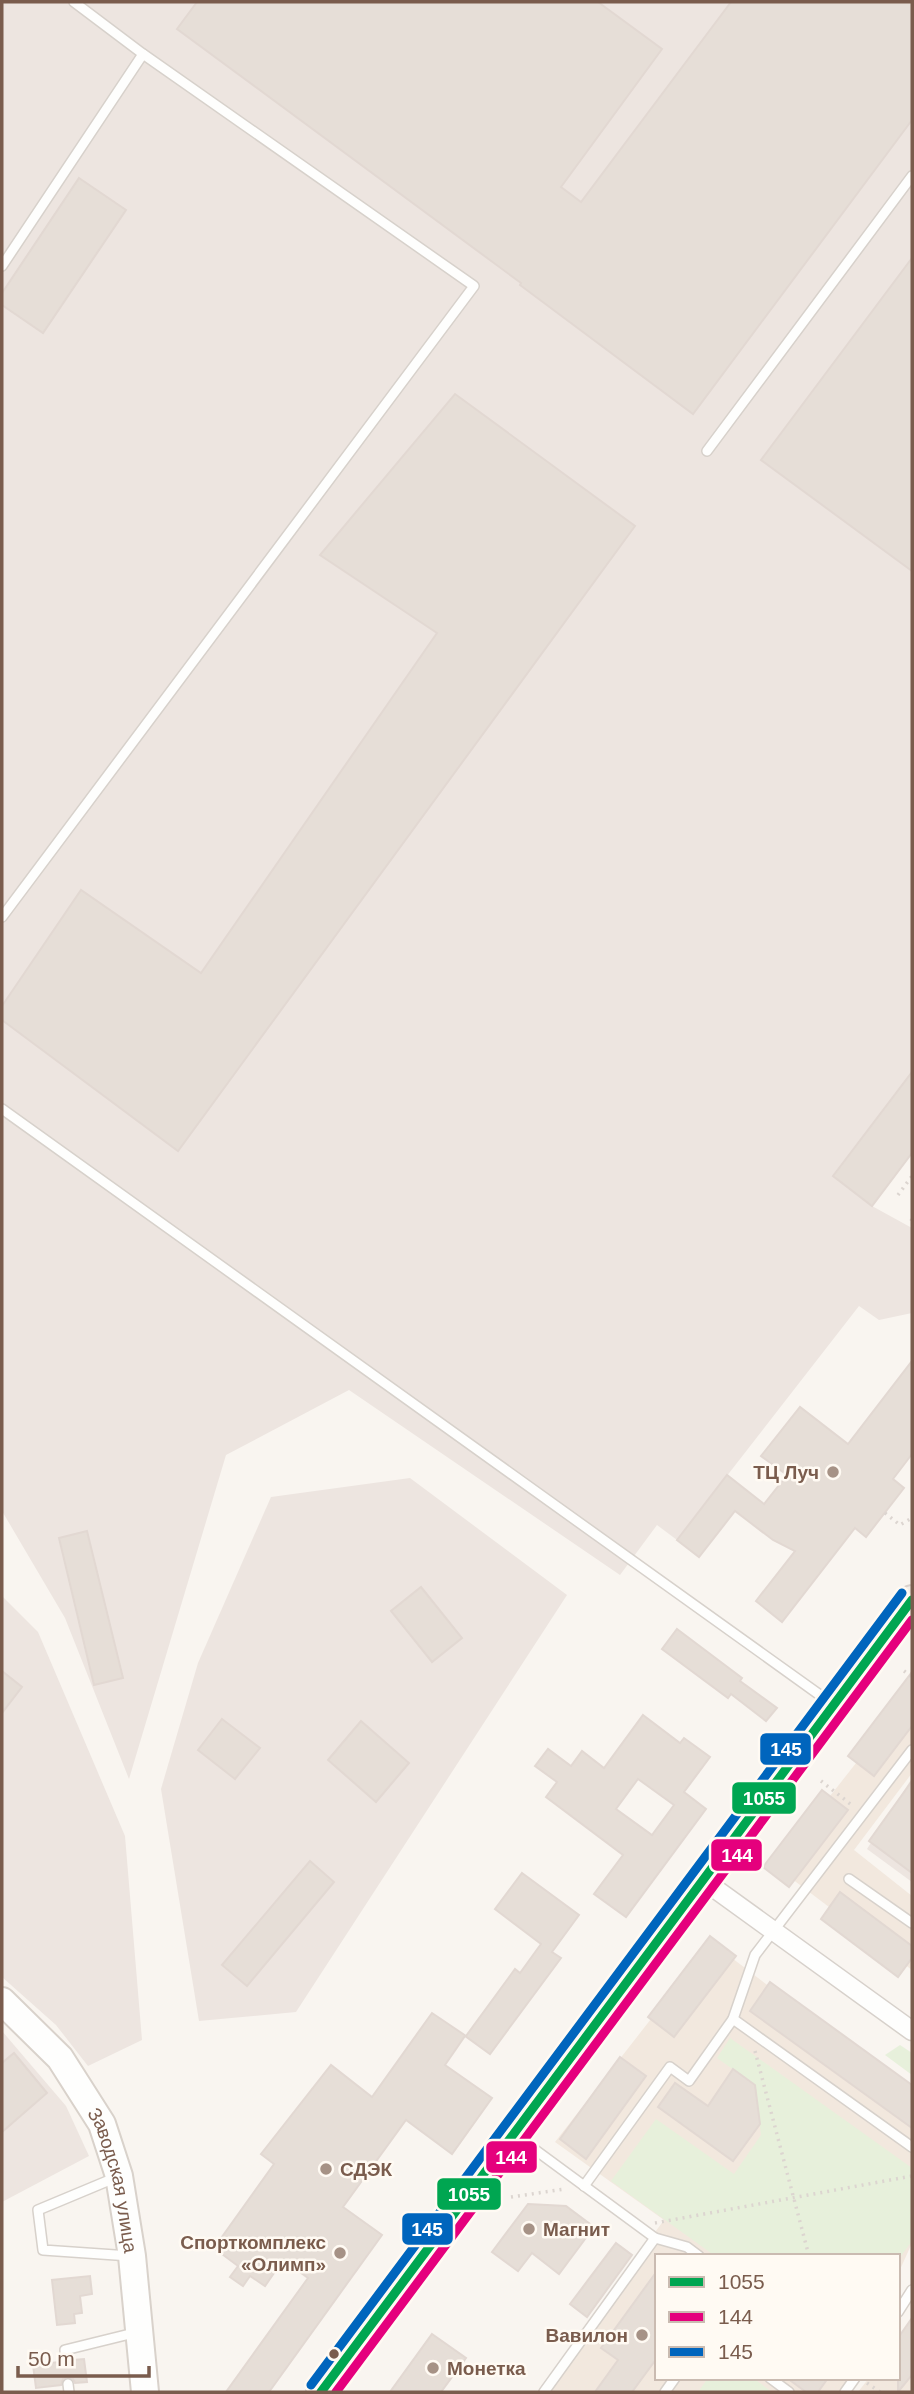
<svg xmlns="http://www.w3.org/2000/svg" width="914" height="2394" viewBox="0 0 914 2394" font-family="Arial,sans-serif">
<rect width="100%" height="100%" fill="#f9f5f0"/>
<g fill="#f2e8de">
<path d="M912 1692V1773L854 1850 912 1896V1970L775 1866Z"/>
<path d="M711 1942 912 2096V2243L898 2274V2256H657V2378H850L840 2392H537L664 2220 555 2142Z"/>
<path d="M912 2320V2392H858L869 2378H898V2339Z"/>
</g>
<g fill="#ede5e0">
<path d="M2 2H912V1072L834 1176 872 1206 912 1228V1313L879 1320 859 1306 677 1540 657 1525 620 1575 349 1390 226 1455 129 1779 65 1618 2 1511Z"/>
<path d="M410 1478 567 1595 296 2012 199 2021 161 1789 198 1663 271 1497Z"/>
<path d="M2 1596 38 1632 125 1836 142 2040 88 2066 56 2025 2 1977Z"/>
<path d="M912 1778V1882L867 1849Z"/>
<path d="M2 2031 66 2106 89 2156 2 2202Z"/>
</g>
<g fill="#e7f0db">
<path d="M730 2038 912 2168V2241L898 2260V2256H715L611 2181 656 2119 734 2174 761 2135 755 2085 717 2058Z"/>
<path d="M900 2045 912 2053V2075L885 2055Z"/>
<path d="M708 2378H753L772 2392H698Z"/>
</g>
<g fill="#e6ded7" stroke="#e2d8d2" stroke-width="2" fill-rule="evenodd">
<path d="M197 2H598L662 49 561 187 581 202 731 2H912V120L693 414 520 285 521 283 177 29Z"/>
<path d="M79 178 126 210 43 333 2 305V293Z"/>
<path d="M912 258V571L761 460Z"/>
<path d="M455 394 635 526 178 1151 2 1020V1006L81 890 201 973 437 633 320 555Z"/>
<path d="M912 1072V1153L872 1206 833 1176Z"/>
<path d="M912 1361V1454L893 1479 904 1488 866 1537 855 1528 782 1622 756 1601 795 1551 773 1540 735 1511 699 1557 677 1540 727 1475 764 1504 787 1475 761 1456 800 1407 848 1444Z"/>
<path d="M87 1531 123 1678 94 1685 59 1538Z"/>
<path d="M421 1587 462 1638 432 1662 391 1611Z"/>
<path d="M677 1629 742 1678 740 1681 777 1708 766 1721 731 1694 728 1698 662 1649Z"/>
<path d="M2 1671 22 1687 2 1713Z"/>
<path d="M912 1672V1726L874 1776 848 1756Z"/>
<path d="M643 1715 680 1743 684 1738 710 1757 684 1792 706 1809 626 1917 594 1894 623 1855 546 1797 557 1782 535 1766 548 1749 571 1766 582 1751 604 1768ZM638 1779 674 1805 652 1835 616 1809Z"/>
<path d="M222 1719 260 1748 235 1779 198 1750Z"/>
<path d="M361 1721 409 1763 376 1802 328 1760Z"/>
<path d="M912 1781V1873L869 1841Z"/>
<path d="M822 1790 848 1810 789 1887 763 1867Z"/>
<path d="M310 1861 334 1882 247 1986 222 1965Z"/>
<path d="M522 1873 579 1915 552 1952 561 1958 490 2054 465 2036 445 2065 492 2098 452 2154 406 2120 343 2207 382 2235 269 2392H226L308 2278 283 2260 265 2286 250 2276 243 2286 230 2277 238 2266 214 2248 274 2164 261 2154 331 2065 372 2097 432 2013 466 2036 515 1969 520 1973 541 1944 495 1909Z"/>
<path d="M840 1892 912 1946V1958L898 1977 821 1919Z"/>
<path d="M710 1936 736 1956 674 2037 648 2017Z"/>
<path d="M770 1982 912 2085V2128L750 2011Z"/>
<path d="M14 2053 47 2093 2 2132V2063Z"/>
<path d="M620 2057 646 2076 586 2159 560 2139Z"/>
<path d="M733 2069 755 2085 760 2124 733 2161 658 2107 675 2083 708 2106Z"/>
<path d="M528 2204 566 2206 594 2227 559 2274 532 2253 518 2271 492 2252Z"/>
<path d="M616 2243 632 2255 587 2317 570 2304Z"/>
<path d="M657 2271V2358L632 2392H595L618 2360 601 2348Z"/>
<path d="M90 2276 92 2294 80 2296 82 2313 74 2314 75 2323 57 2325 52 2280Z"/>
<path d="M912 2318V2375L898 2392V2338Z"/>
<path d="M432 2334 466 2358 441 2392H390Z"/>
<path d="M84 2359 87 2382 75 2383 73 2379 68 2377 63 2379 61 2385 36 2388 33 2365 59 2362 62 2367 67 2368 73 2360Z"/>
<path d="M787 2378H828L818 2392H806Z"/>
</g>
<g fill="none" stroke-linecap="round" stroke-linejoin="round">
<defs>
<g id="lane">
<path d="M2 266 143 54"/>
<path d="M707 451 912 176"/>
<path d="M2 917 474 286 143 54 74 2"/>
<path d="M2 1109 831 1703"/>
<path d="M849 1879 912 1923"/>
<path d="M733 2019 912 2147"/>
<path d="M515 2135 655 2238"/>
<path d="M117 2177 38 2210 43 2250 130 2256"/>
<path d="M584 2186 670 2067 689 2081 733 2019 755 1955 912 1750"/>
<path d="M898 2312 912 2290"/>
<path d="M66 2361 65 2350 138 2332"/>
<path d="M770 2378 789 2392"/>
<path d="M68 2384 69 2392"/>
<path d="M544 2392 655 2238 687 2247 699 2256"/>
<path d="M665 2392 675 2378"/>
<path d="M845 2392 855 2378"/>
</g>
<path id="street" d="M703 1880 912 2031"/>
<g id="secondary">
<path id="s1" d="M2 2001 60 2058 102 2124 119 2176 132 2256 145 2392"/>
</g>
<path id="primary" d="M321 2392 912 1600"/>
</defs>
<use href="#lane" stroke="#d7d1cb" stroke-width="12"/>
<use href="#street" stroke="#d7d1cb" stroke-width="21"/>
<use href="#secondary" stroke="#d9d2cb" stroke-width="30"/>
<use href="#primary" stroke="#dad1cc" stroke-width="32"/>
<g stroke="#dcd5d0" stroke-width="3.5" stroke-dasharray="2 5" stroke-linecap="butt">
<path d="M898 1195 912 1176"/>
<path d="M911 1221 912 1219"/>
<path d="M885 1513 900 1525 912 1518"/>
<path d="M904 1671 912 1677"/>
<path d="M821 1781 853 1806"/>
<path d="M755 2051 809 2256"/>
<path d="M511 2197 565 2189"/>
<path d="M655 2223 912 2176"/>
<path d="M867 2383 880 2392"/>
</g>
<use href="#lane" stroke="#fefefd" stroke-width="9"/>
<use href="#street" stroke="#fefefd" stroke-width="18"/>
<use href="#secondary" stroke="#fefefd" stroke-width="26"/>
<use href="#primary" stroke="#f3eee8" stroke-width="28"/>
<defs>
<path id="bus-1" d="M321 2392 912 1600"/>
<path id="bus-2" d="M336 2392 912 1620"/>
<path id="bus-3" d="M311 2385 902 1593"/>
</defs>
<use href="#bus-1" stroke="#fffaf3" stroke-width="14"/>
<use href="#bus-2" stroke="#fffaf3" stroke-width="14"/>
<use href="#bus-3" stroke="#fffaf3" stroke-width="14"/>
<use href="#bus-1" stroke="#00a651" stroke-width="9"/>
<use href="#bus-2" stroke="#e5007d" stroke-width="9"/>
<use href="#bus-3" stroke="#0065bd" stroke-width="9"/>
</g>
<g fill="#a69286" stroke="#fffaf3" stroke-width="2.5">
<circle cx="833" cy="1472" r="7"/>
<circle cx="326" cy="2169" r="7"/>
<circle cx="529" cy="2229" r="7"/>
<circle cx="340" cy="2253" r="7"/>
<circle cx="642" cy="2335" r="7"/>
<circle cx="433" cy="2368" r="7"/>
</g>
<circle fill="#7a5c4d" stroke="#fffaf3" stroke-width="2.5" cx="334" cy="2354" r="6"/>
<g text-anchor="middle" stroke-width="5" stroke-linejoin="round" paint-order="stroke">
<g font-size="19" font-weight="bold" fill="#7a5c4d" stroke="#fffaf3" text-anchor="end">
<text x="819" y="1479">ТЦ Луч</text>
<text x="340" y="2176" text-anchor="start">СДЭК</text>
<text x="543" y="2236" text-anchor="start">Магнит</text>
<text x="326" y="2249">Спорткомплекс<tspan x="326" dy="22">«Олимп»</tspan></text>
<text x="628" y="2342">Вавилон</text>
<text x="447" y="2375" text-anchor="start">Монетка</text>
</g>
<g font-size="19" fill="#7a5c4d" stroke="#fffaf3">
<text dy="7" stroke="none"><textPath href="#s1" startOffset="217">Заводская улица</textPath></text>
</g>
</g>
<g stroke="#fffaf3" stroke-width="2.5">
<rect x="759" y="1732" width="53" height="34" rx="7" fill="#0065bd"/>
<rect x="731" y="1781" width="66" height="34" rx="7" fill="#00a651"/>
<rect x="710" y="1838" width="53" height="34" rx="7" fill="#e5007d"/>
<rect x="485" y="2140" width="53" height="34" rx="7" fill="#e5007d"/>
<rect x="436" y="2177" width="66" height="34" rx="7" fill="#00a651"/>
<rect x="401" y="2212" width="53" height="34" rx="7" fill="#0065bd"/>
</g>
<g font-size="19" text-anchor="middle" font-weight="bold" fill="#fff">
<text x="786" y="1756">145</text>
<text x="764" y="1805">1055</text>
<text x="737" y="1862">144</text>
<text x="511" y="2164">144</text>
<text x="469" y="2201">1055</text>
<text x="427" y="2236">145</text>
</g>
<rect width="914" height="2394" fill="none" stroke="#7a5c4d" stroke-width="7"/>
<rect x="655" y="2254" width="245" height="126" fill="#fffaf3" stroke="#cabbb1" stroke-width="2"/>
<rect x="669" y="2277" width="35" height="10" fill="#00a651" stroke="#cabbb1" stroke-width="2"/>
<text x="718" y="2289" font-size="21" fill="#7a5c4d">1055</text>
<rect x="669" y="2312" width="35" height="10" fill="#e5007d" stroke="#cabbb1" stroke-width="2"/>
<text x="718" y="2324" font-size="21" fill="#7a5c4d">144</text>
<rect x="669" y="2347" width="35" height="10" fill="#0065bd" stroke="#cabbb1" stroke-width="2"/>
<text x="718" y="2359" font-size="21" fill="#7a5c4d">145</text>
<path d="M18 2366v10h131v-10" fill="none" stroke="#7a5c4d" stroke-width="3.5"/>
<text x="28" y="2366" font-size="21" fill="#7a5c4d" stroke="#fffaf3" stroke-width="5" paint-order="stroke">50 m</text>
</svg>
